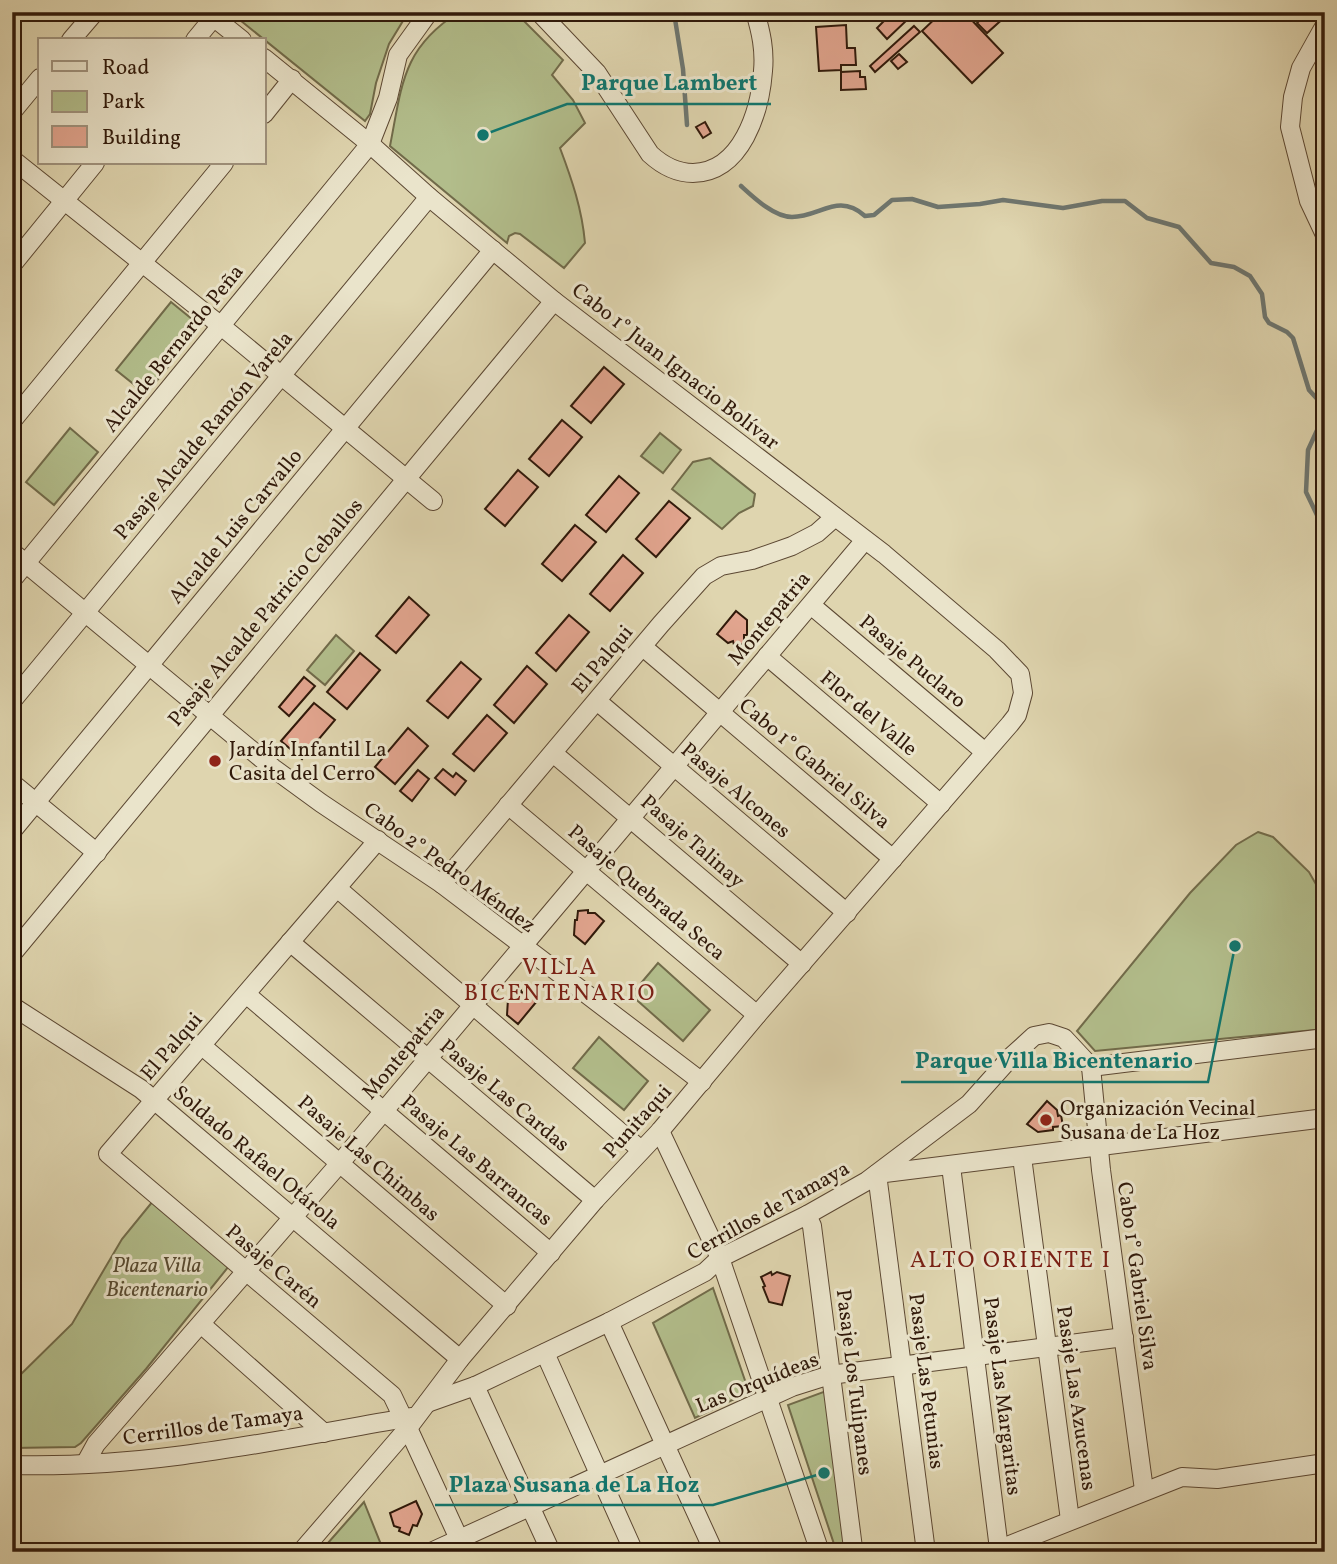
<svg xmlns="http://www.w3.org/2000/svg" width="1337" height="1564" viewBox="0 0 1337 1564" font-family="Vollkorn,serif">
<rect width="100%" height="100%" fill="#dfd5af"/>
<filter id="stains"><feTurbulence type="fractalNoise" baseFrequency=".00286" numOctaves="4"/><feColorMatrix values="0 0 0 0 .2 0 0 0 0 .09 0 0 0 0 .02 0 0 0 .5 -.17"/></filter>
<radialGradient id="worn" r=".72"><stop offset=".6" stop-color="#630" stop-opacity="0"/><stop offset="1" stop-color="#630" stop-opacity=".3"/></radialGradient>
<g fill="#b2bd8b" stroke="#716b4a" stroke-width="2">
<path d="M230 12H404L406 16 389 44 376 83 370 114 365 121Z"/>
<path d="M459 12H507L521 18 563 60 552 75 573 100 585 123 560 148C572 180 582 209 585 243L564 268 520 234 515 233 509 236 507 243 390 146C402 85 402 48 459 12Z"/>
<path d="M171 302 198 324 197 331 146 394 116 370Z"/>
<path d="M70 428 98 452 54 505 26 482Z"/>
<path d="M660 433 681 450 663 473 641 456Z"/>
<path d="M710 458 755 494 753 506 739 513 722 529 672 489 693 462Z"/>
<path d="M336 635 354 651 325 685 307 670Z"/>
<path d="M1258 832 1273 837 1309 872 1325 900V1029L1095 1051 1077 1031 1190 893 1236 845Z"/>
<path d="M658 963 710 1010 683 1041 631 995Z"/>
<path d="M599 1037 648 1081 624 1110 573 1068Z"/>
<path d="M153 1201 229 1266 146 1369 81 1443 75 1447 12 1448V1383L72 1324 122 1239Z"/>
<path d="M713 1288 749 1392 695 1418 653 1323Z"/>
<path d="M826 1391 847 1541 835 1547 788 1405Z"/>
<path d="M364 1502 384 1552H320Z"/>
</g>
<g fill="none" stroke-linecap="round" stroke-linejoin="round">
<g stroke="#6e7771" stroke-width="4.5">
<path d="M671 12 675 19 683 69 687 125"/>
<path d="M741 186C753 197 774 217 792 217 820 217 838 192 865 216L874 215 892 200 912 199 938 207 980 204 1003 200 1063 208 1102 201H1125L1147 218 1179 227 1211 263 1234 267 1250 276 1262 294 1265 317 1269 323 1287 332 1293 338 1309 390 1319 401V426L1308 450 1306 492 1317 515 1325 524"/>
</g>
</g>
<g fill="#e2a58f" stroke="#30190a" stroke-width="2">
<path d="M874 12H900L907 20 887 39 877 28 883 22Z"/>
<path d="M942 12H964L1003 53 972 83 922 31Z"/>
<path d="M988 12H1005L1007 15 987 33 977 23Z"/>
<path d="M846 25 847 48H855L856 65H841V70L819 71 816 27Z"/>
<path d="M914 26 920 32 875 72 870 66Z"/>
<path d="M899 54 907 62 898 69 891 61Z"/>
<path d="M860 71V77H865L866 89 841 90V72Z"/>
<path d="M705 122 711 133 703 138 696 127Z"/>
<path d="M604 367 624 384 591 423 571 406Z"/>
<path d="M562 420 582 437 549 476 529 459Z"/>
<path d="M518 470 538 487 505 526 485 509Z"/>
<path d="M619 476 639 493 606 532 586 515Z"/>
<path d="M669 501 690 518 656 557 636 539Z"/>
<path d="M575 525 596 542 562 581 542 564Z"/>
<path d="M623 555 643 573 610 611 590 594Z"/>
<path d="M409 597 429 615 396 653 376 636Z"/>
<path d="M736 611 747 620V635H744V644L734 645 733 641 728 643 717 634Z"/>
<path d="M569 615 589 632 556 671 536 653Z"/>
<path d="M360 653 380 670 347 709 327 692Z"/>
<path d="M461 662 481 679 448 718 427 701Z"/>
<path d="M527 666 547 684 514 723 494 705Z"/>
<path d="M304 677 315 686 289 716 279 707Z"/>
<path d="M314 703 335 720 302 759 281 741Z"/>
<path d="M487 715 507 733 474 771 453 754Z"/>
<path d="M408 728 428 746 395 784 375 767Z"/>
<path d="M443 769 453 777 456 773 466 781 455 795 435 778Z"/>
<path d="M418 770 429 779 412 801 400 791Z"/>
<path d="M588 910V913H595L604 921 585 944 574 935 575 920H577L578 911Z"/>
<path d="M511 990H521V993L526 991 537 1001 518 1024 507 1015 508 999H510Z"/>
<path d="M1047 1101 1057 1110 1058 1116 1061 1115 1063 1126 1053 1127V1130L1038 1132 1027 1124Z"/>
<path d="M771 1272 772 1275 777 1272 790 1276 782 1305 769 1302 763 1287 765 1286 761 1277Z"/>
<path d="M416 1501 422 1514 417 1526 413 1525 409 1535 399 1531 400 1528 394 1526 390 1513Z"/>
</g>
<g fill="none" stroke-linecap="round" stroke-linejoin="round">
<defs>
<g id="minor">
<path d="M207 12 242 40"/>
<path d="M539 12 597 73 650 154C662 165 676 173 693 173 742 172 760 111 763 71 765 50 761 32 755 12"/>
<path d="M1325 25 1301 68 1293 97 1290 127 1309 201 1325 235"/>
<path d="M71 40 95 12"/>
<path d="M195 40 214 17"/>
<path d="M264 58 370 144 429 197 554 301 884 554 997 650 1020 674 1023 693 1017 715 1010 724 757 1015 660 1131 595 1200 460 1359 408 1428 301 1552"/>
<path d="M12 112 40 78"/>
<path d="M264 114 292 79"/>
<path d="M12 159 220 325 433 501"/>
<path d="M12 265 95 163"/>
<path d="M12 421 224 163"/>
<path d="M12 552 273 768 321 803 442 884 702 1082"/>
<path d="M12 580 370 144 388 98 398 55 429 12"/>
<path d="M811 605 985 752"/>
<path d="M643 647 893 859"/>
<path d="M767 656 941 804"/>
<path d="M12 701 429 197"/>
<path d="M597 701 847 913"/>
<path d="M553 753 802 964"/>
<path d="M12 783 97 853"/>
<path d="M508 805 757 1015"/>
<path d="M12 831 493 250"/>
<path d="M378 840 108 1154 392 1395 403 1418"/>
<path d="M442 884 661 624 704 576 721 566 752 560 792 546 817 533 835 517"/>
<path d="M337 888 641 1150"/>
<path d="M290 942 595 1200"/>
<path d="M12 954 554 301"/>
<path d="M246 994 551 1253"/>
<path d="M12 1006 141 1089 460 1359"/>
<path d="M201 1045 507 1306"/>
<path d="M1091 1067 1101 1170 1144 1490"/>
<path d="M1091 1067 1325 1038"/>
<path d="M660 1131 720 1258 820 1552"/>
<path d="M1022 1157 1070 1520"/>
<path d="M951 1166 999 1549"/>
<path d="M877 1174 1325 1118"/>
<path d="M877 1174 926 1552"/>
<path d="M807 1215 812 1226 853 1548 847 1552"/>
<path d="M609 1322 714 1552"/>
<path d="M201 1324 324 1433"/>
<path d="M545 1353 634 1552"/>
<path d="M475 1386 551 1552"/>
<path d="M427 1403 475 1386 609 1322 705 1272 720 1258 807 1215 867 1181 969 1104 1012 1056 1034 1036 1049 1033 1064 1038 1091 1067"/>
<path d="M408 1428 465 1552"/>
<path d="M85 1464 96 1444 340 1163 865 540"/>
<path d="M12 1465C147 1469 279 1440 411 1417"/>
<path d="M431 1552 792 1387 830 1375 1124 1337"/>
<path d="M992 1552 1182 1477 1217 1479 1325 1463"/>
</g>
</defs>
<use href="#minor" stroke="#5c4833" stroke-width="20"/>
<use href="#minor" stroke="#eae4cb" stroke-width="18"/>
</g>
<g fill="#8f2418" stroke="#eae4cb" stroke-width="2.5">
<circle cx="215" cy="761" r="7"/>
<circle cx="1046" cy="1120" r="7"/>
</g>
<g text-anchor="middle" stroke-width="6" stroke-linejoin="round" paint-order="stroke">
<g font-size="21" fill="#30190a" stroke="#eae4cb">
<text transform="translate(173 348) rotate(-51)" y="7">Alcalde Bernardo Peña</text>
<text transform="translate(676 366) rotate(38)" y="7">Cabo 1° Juan Ignacio Bolívar</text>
<text transform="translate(203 435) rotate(-50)" y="7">Pasaje Alcalde Ramón Varela</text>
<text transform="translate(235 526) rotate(-50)" y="7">Alcalde Luis Carvallo</text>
<text transform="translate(265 612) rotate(-50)" y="7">Pasaje Alcalde Patricio Ceballos</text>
<text transform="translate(769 618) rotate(-50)" y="7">Montepatria</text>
<text transform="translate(602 659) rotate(-50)" y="7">El Palqui</text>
<text transform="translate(913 661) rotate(40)" y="7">Pasaje Puclaro</text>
<text transform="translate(869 713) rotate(40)" y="7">Flor del Valle</text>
<text transform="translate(815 763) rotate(40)" y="7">Cabo 1° Gabriel Silva</text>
<text transform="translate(736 790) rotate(40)" y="7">Pasaje Alcones</text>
<text transform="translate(693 841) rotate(41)" y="7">Pasaje Talinay</text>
<text transform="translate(450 867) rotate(36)" y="7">Cabo 2° Pedro Méndez</text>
<text transform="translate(647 892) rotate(40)" y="7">Pasaje Quebrada Seca</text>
<text transform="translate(171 1046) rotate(-49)" y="7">El Palqui</text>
<text transform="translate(403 1052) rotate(-50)" y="7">Montepatria</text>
<text transform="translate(505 1095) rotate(40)" y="7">Pasaje Las Cardas</text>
<text transform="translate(637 1121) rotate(-48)" y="7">Punitaqui</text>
<text transform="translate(257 1157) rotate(40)" y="7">Soldado Rafael Otárola</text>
<text transform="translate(369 1158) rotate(41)" y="7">Pasaje Las Chimbas</text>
<text transform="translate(477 1160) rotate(40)" y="7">Pasaje Las Barrancas</text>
<text transform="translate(768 1210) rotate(-29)" y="7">Cerrillos de Tamaya</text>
<text transform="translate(274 1266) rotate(40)" y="7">Pasaje Carén</text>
<text transform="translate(1138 1276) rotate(82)" y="7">Cabo 1° Gabriel Silva</text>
<text transform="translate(927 1381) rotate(83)" y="7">Pasaje Las Petunias</text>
<text transform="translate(757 1382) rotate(-22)" y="7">Las Orquídeas</text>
<text transform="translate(855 1382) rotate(83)" y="7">Pasaje Los Tulipanes</text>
<text transform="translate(1003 1396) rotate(83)" y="7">Pasaje Las Margaritas</text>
<text transform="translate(1077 1398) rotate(82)" y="7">Pasaje Las Azucenas</text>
<text transform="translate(213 1425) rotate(-8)" y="7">Cerrillos de Tamaya</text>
</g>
<g font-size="21" fill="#30190a" stroke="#eae4cb" text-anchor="start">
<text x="229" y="756">Jardín Infantil La<tspan x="229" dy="24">Casita del Cerro</tspan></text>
<text x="1060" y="1115">Organización Vecinal<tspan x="1060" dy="24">Susana de La Hoz</tspan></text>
</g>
<g font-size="21" font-style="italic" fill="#574a31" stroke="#eae4cb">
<text x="157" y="1272">Plaza Villa<tspan x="157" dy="24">Bicentenario</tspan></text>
</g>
<g font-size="23" letter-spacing="2" fill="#7a1f14" stroke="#eae4cb">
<text x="560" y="974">VILLA<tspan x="560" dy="26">BICENTENARIO</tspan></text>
<text x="1011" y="1267">ALTO ORIENTE I</text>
</g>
</g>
<path fill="none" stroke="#0f766e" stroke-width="2.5" d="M483 135L567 104H771M1235 946L1208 1082H901M824 1473L713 1505H435"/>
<g fill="#0f766e" stroke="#eae4cb" stroke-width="2.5">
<circle cx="483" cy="135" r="7"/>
<circle cx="1235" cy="946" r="7"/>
<circle cx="824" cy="1473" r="7"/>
</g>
<g font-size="23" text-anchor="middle" font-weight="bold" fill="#0f766e" stroke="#eae4cb" stroke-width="6" stroke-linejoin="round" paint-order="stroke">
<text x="669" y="90">Parque Lambert</text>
<text x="1054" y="1068">Parque Villa Bicentenario</text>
<text x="574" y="1492">Plaza Susana de La Hoz</text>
</g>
<rect width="1337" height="1564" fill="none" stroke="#dfd5af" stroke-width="42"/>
<rect x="14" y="14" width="1309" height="1536" fill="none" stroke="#30190a" stroke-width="3.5"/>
<rect x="21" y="21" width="1295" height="1522" fill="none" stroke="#30190a" stroke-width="2"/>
<rect x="38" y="38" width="228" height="126" fill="#eae4cb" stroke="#a0937e" stroke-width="2"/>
<rect x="52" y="61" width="35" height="10" fill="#eae4cb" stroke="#a0937e" stroke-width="2"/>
<text x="102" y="74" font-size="21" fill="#30190a">Road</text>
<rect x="52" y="91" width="35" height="21" fill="#b2bd8b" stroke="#a0937e" stroke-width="2"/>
<text x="102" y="108" font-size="21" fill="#30190a">Park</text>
<rect x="52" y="126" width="35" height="21" fill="#e2a58f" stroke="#a0937e" stroke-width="2"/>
<text x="102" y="144" font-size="21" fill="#30190a">Building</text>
<rect width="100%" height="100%" filter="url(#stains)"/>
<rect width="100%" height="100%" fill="url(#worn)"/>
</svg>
